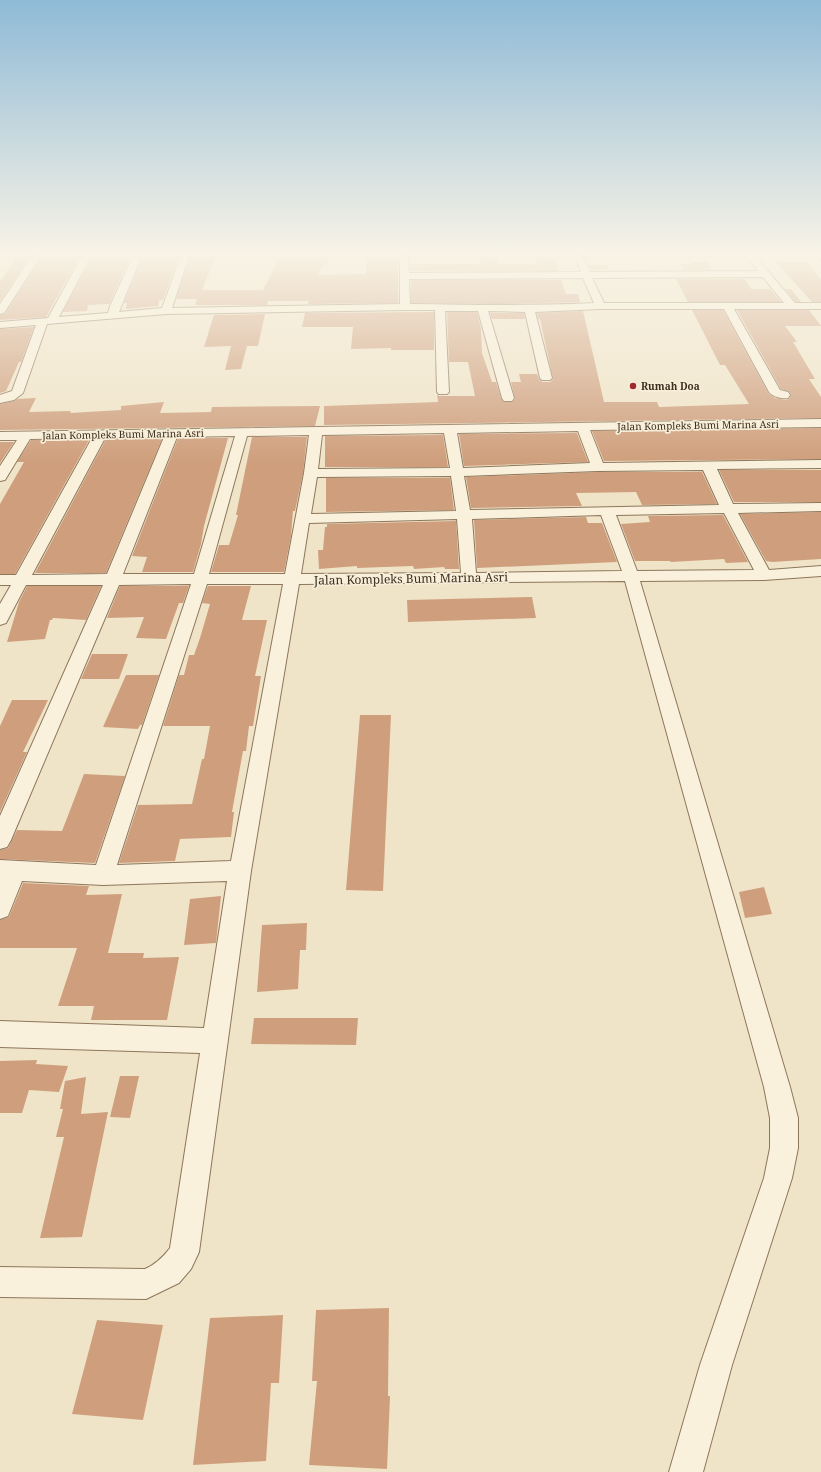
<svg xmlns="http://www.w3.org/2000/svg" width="821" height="1472" viewBox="0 0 821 1472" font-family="'Noto Serif',serif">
<rect width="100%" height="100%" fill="#f0e4c8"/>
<g fill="#cf9f7d">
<path d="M17 256H30L0 301V282Z"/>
<path d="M42 256H80L46 317 0 320V315L5 314Z"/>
<path d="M163 256H179L163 300H159L158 306 126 309 127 303H124L142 258Z"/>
<path d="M190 256H216L202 290H263L280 256H332L316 275 366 274 367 256H398V303L308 304 309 301H268L267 305H195L197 299H176Z"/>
<path d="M479 256H496L498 264H537L535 256H554L558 271H410V264H481Z"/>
<path d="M130 258 109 304 88 305 87 311 63 312 91 259Z"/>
<path d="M690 262H708L712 270H684L680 264H691Z"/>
<path d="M776 262H807L821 280V302H812Z"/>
<path d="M589 265H606L609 270H592Z"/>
<path d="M676 279H745L751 289H770L781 302H688Z"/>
<path d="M411 280H561L566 294H578L580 302 502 304 411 303Z"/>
<path d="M785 289H791L801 302H796Z"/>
<path d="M692 310H723L768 393 775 398 786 400 789 399 791 394 788 391 781 389 737 310H809L821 326H785L797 342H793L815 379H809L821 397V418L324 425V406L438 402 437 394 439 396H475L468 362H449L447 312H477L481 329 482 353 492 382H496L501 398 504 402H512L515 399 511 382H521L519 374H537L539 379 542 382H550L553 379 540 319H538L537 313 583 311 604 402H657L659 407 749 404 725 365H720Z"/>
<path d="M434 312V350H391V348L351 349 353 327H302L305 313Z"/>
<path d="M490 313H524L525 319H492Z"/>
<path d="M265 314 258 346H247L241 369 225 370 231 346 204 347 214 315Z"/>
<path d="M34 327 21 362H19L6 391 0 393V329Z"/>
<path d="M36 398 29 412 71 411 70 413 121 410V406L164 402 160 413 211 412 212 407 320 406 315 426 0 430V404L14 401 17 399Z"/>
<path d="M821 428V459L604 461 592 431Z"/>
<path d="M577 433 588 462 464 466 459 434Z"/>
<path d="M443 435 448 467H325V436Z"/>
<path d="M252 437H307L303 473 295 511H293L291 536 284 572H211L219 545H229L238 515H236Z"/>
<path d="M178 438H228L204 526 201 544 193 572H142L147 557 132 556Z"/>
<path d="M106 439H162L106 573H35Z"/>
<path d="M31 440H89L15 574H0V504L24 462H17Z"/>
<path d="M0 442H14L0 463Z"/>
<path d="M719 470H821V502H734Z"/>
<path d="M598 472H702L717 504 642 505 636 492 576 493 582 506 471 508 466 477Z"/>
<path d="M326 478H450L454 510 326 512Z"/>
<path d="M821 512V559L772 562 766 561 740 514Z"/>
<path d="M723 515 748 562 726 563 724 559 671 562 670 561H635L621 524 650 522 648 516Z"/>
<path d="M586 517 588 523H602L617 562 477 568 474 520Z"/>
<path d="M456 521 459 569H445L444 567 414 569 413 566 357 568V566L319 569 318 550H323L325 527H327V524Z"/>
<path d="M27 586H101L86 620 53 618 52 620H50L45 639 7 642 19 602Z"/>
<path d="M120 586H189L183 603H179L166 639 136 638 144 617 107 618Z"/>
<path d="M208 586H251L242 620H267L255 676H261L253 726H249L246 751H243L232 812H234L231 837 180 839 175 861 119 863 138 805 192 804 202 759H204L210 726H163L179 675H184L189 655H194L200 638 210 604 202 603Z"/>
<path d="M532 597 536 618 408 622 407 600Z"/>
<path d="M92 654H128L119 679H81Z"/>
<path d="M126 675H159L142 725H140L138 729 103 727Z"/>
<path d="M12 700H48L23 752H27L0 812V726Z"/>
<path d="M360 715H391L383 891 346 890Z"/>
<path d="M84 774 125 776 95 863 0 859V850L8 848 17 830 62 831Z"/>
<path d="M23 883 89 886 86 895 122 894 108 953H144L143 958 179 957 167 1020H91L94 1006H58L77 948H0V920L9 917Z"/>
<path d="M764 887 772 914 745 918 739 892Z"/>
<path d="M221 896 216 943 184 945 190 899Z"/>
<path d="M307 923 306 950H300L298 989 257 992 262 925Z"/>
<path d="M254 1018H358L356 1045 251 1044Z"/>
<path d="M37 1060 36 1064 68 1066 59 1092 29 1090 22 1113H0V1061Z"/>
<path d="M120 1076H139L130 1118 110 1117Z"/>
<path d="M86 1077 81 1114 108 1112 82 1237 40 1238 64 1137H56L63 1109H60L65 1081Z"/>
<path d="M389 1308 388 1396H390L387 1469 309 1465 317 1381H312L316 1310Z"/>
<path d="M283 1315 279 1383H271L266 1461 193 1465 210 1318Z"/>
<path d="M97 1320 163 1325 143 1420 72 1414Z"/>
</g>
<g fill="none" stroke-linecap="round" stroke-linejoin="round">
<defs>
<g id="minor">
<path d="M32 256H41L4 313 0 314V304Z"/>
<path d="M82 256H91L59 317 108 313 110 306 133 256 141 257 119 312 162 308 181 256H189L172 308 400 304V256H408L409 273 581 272 574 256H583L590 272 758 271 746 256H755L795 303H821V309H734L780 390 788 392 790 395 788 398C782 399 773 397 769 392L724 309H600L535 312 552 378 550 380H542L540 378 525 312 488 311 514 398 512 401H504L502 398 478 311H445L449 392 447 394H439L437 392 435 310H405L166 314 47 324 23 393 14 400 0 403V395L12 391 36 325 0 328V322L48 318ZM763 277 784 303H604L592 278ZM583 278 594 303C532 306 472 305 410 304L409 279Z"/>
<path d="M816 256H821V260Z"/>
<path d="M821 419V427L590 430 603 463 821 460V468L717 469 733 504 821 503V511L738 513 769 570 821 566V576L764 580 640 581 790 1087 798 1118V1148L792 1178 732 1365 703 1472H669L700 1365 764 1178 770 1148V1118L764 1087 625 581 299 584 251 871 199 1252 191 1269 179 1283 146 1299 0 1297V1267L145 1269C156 1264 163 1257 170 1248L200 1053 0 1047V1021L204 1028 227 881 103 885 22 881 8 916 0 919V860L96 865 191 584 119 585 11 840 7 847 0 849V816L103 585H26L6 623 0 625V604L11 585H0V575H16L92 438 30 439 5 480 0 481V466L17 440H0V432ZM578 431 590 463 463 468 457 433ZM444 433 450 468 318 469 322 435ZM309 435 304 473 285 574H209L247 436ZM235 436 194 574H123L177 437ZM164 437 107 574 32 575 105 438ZM703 470 719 505 470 510 464 476 598 471ZM451 476 456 511 311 514 317 477ZM724 513 754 570 637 571 616 515ZM601 515 622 571 476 573 472 519ZM457 519 461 573 301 574 309 523ZM207 584H283L231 861 117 865Z"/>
</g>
</defs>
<use href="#minor" stroke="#8d765c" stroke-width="2"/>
<use href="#minor" fill="#faf1dc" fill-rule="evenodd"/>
</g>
<linearGradient id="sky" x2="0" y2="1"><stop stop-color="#8fbad6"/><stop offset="0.55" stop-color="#f8f3e6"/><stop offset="1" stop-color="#f8f3e6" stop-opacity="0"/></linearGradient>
<rect width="821" height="462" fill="url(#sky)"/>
<circle fill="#9e2a2b" stroke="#f7eed8" stroke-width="1.5" cx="633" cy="386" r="4"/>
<g text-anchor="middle" stroke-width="3.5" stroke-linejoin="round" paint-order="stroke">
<g font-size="10" font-weight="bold" fill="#3d2e20" stroke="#f7eed8" text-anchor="start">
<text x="641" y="390">Rumah Doa</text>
</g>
<g font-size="10" fill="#3d2e20" stroke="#f7eed8">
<text transform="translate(698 425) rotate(-1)" y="4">Jalan Kompleks Bumi Marina Asri</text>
<text transform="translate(123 434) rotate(-1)" y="4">Jalan Kompleks Bumi Marina Asri</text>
</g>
<g font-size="12" fill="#3d2e20" stroke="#f7eed8">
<text transform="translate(411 579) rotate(-1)" y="4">Jalan Kompleks Bumi Marina Asri</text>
</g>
</g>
</svg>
